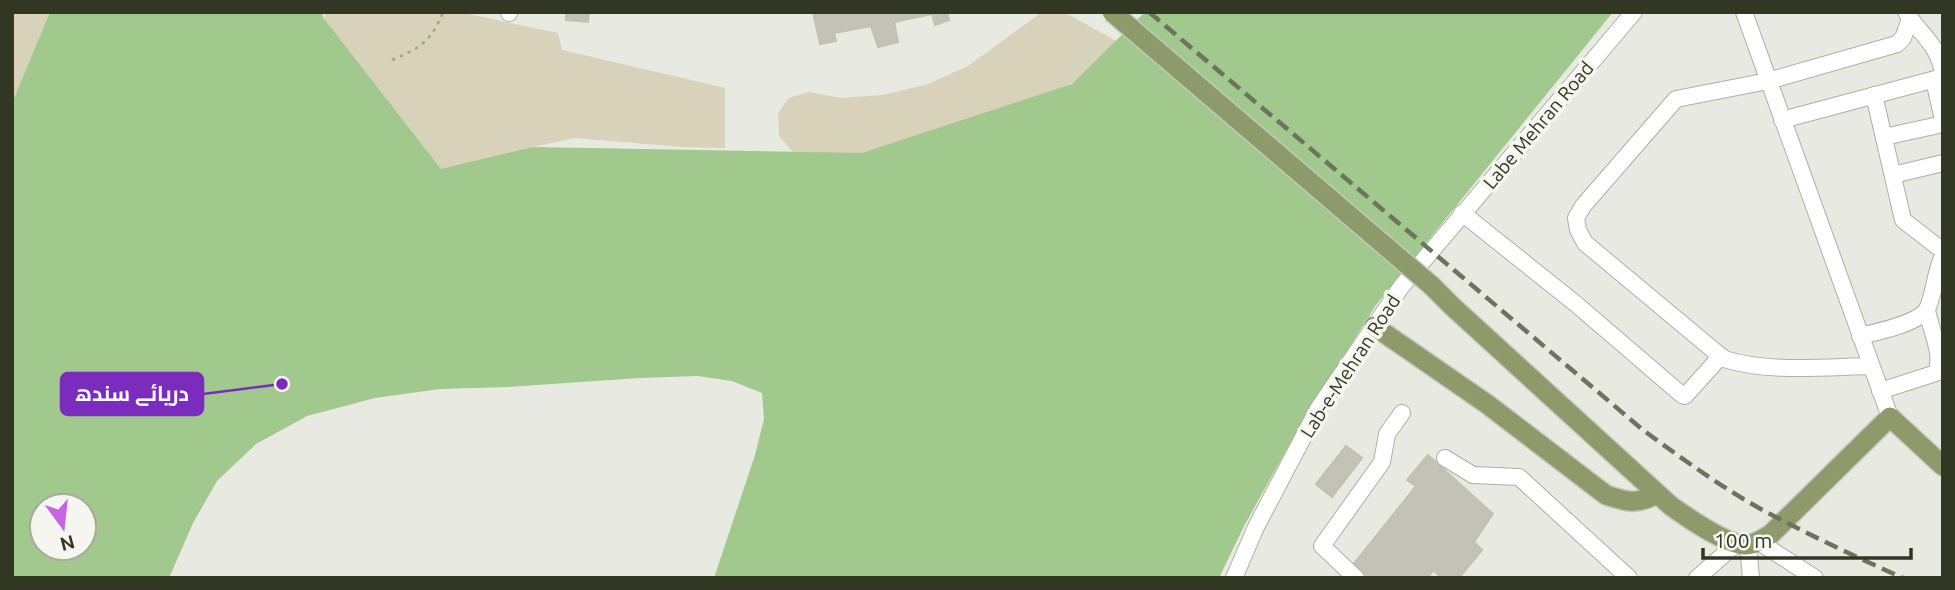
<svg xmlns="http://www.w3.org/2000/svg" width="1955" height="590" viewBox="0 0 1955 590" font-family="Ubuntu,Cairo,sans-serif">
<rect width="100%" height="100%" fill="#e8e9e0"/>
<g fill="#d8d2bb">
<path d="M12 12H50L12 103Z"/>
<path d="M325 12H459L558 33 562 50 725 88V148L682 147 575 138 533 147 466 176 441 169 390 112 325 20Z"/>
<path d="M1042 12H1064L1134 51 952 145 802 162 779 136 778 113 789 98 809 92 840 98 883 95 928 84 968 66Z"/>
</g>
<path fill="#a1c88d" fill-rule="evenodd" d="M50 12H321L325 20 441 169 533 147 862 153 1072 84 1145 12H1613L1376 305 1299 427 1244 526 1219 578H714L755 455 764 419 762 393 732 381 698 376 639 378 508 387 440 389 375 398 307 416 256 444 217 481 193 523 169 578H12V103ZM42 506H84V548H42Z"/>
<g fill="#c2c3b6" stroke="#c0c2b3" stroke-width="2">
<path d="M566 12H589L588 22 566 20Z"/>
<path d="M813 12H830L831 16 848 12H947L949 20 935 25 932 14 894 22 898 42 878 47 871 26 834 33 836 41 820 44Z"/>
<path d="M1346 446 1362 458 1332 497 1316 484Z"/>
<path d="M1428 455 1493 514 1474 542 1482 550 1459 578H1441L1434 570 1427 578H1366L1352 566 1416 486 1407 480Z"/>
</g>
<g fill="none" stroke-linecap="round" stroke-linejoin="round">
<defs>
<g id="minor">
<path d="M509 12V13"/>
<path d="M1744 12 1890 417"/>
<path d="M1906 12C1921 36 1936 41 1943 72"/>
<path d="M1934 80 1943 120"/>
<path d="M1874 95 1903 220 1943 251"/>
<path d="M1782 120 1943 77"/>
<path d="M1884 137 1943 124"/>
<path d="M1893 175 1943 163"/>
<path d="M1462 213 1576 304 1682 395 1685 396 1721 356"/>
<path d="M1860 336C1876 332 1918 324 1927 309 1934 296 1935 271 1943 256"/>
<path d="M1871 366C1824 367 1769 373 1724 359L1585 243 1578 230 1576 218 1583 206 1676 99 1768 81 1897 44 1903 38 1910 19"/>
<path d="M1880 391 1936 373C1944 354 1930 329 1927 310"/>
<path d="M1445 458 1473 475 1519 477 1629 578"/>
<path d="M1759 542 1815 578"/>
<path d="M1748 545 1751 578"/>
<path d="M1234 578 1256 527 1318 409 1401 287 1634 12"/>
<path d="M1356 578 1322 546 1382 462 1387 434 1402 413"/>
<path d="M1697 578 1736 544"/>
</g>
<g id="major">
<path d="M1432 286 1453 307 1671 506C1688 518 1725 544 1745 545 1755 545 1763 539 1771 534L1890 417 1943 466"/>
<path d="M1374 326 1487 404 1606 495C1627 502 1636 505 1657 494"/>
</g>
</defs>
<use href="#minor" stroke="#aeb0a4" stroke-width="18"/>
<use href="#major" stroke="#c6c7c1" stroke-width="22"/>
<path stroke="#a1a984" stroke-width="2.5" stroke-dasharray="3.5 5" stroke-linecap="butt" d="M392 60C420 48 431 42 443 12"/>
<use href="#minor" stroke="#fff" stroke-width="16"/>
<use href="#major" stroke="#8d9a69" stroke-width="19"/>
<path stroke="#6d735d" stroke-width="4.5" stroke-dasharray="14 7" stroke-linecap="butt" d="M1149 12 1643 430C1680 457 1718 485 1759 508 1805 533 1854 556 1903 578"/>
<defs>
<path id="major-bridge" d="M1112 12 1432 286"/>
</defs>
<use href="#major-bridge" stroke="#c6c7c1" stroke-width="22" stroke-linecap="butt"/>
<use href="#major-bridge" stroke="#8d9a69" stroke-width="19"/>
</g>
<g text-anchor="middle" stroke-width="7" stroke-linejoin="round" paint-order="stroke">
<g font-size="19" fill="#323723" stroke="#f6f6f0">
<text transform="translate(1538 125) rotate(-50)" y="7">Labe Mehran Road</text>
<text transform="translate(1350 366) rotate(-57)" y="7">Lab-e-Mehran Road</text>
</g>
</g>
<path fill="none" stroke="#7b2cbf" stroke-width="2.5" d="M282 384L203 394"/>
<circle fill="#7b2cbf" stroke="#f6f6f0" stroke-width="2.5" cx="282" cy="384" r="7"/>
<rect fill="#7b2cbf" stroke="#7b2cbf" stroke-width="2.5" x="61" y="373" width="142" height="42" rx="7"/>
<g font-size="21" text-anchor="middle" font-weight="bold" fill="#fff">
<text x="132" y="401">دریائے سندھ</text>
</g>
<rect width="1955" height="590" fill="none" stroke="#323723" stroke-width="28"/>
<g transform="translate(63 527) rotate(165)"><circle r="33" fill="#f6f6f0" stroke="#a8aa9e" stroke-width="2"/>
<path d="M0-5L12 26L0 18L-12 26Z" fill="#c565e2"/>
<text y="-10" font-size="19" font-weight="bold" text-anchor="middle" fill="#323723">N</text>
</g>
<path d="M1703 548v10h208v-10" fill="none" stroke="#323723" stroke-width="3.5"/>
<text x="1714" y="548" font-size="21" fill="#323723" stroke="#f6f6f0" stroke-width="5" paint-order="stroke">100 m</text>
</svg>
